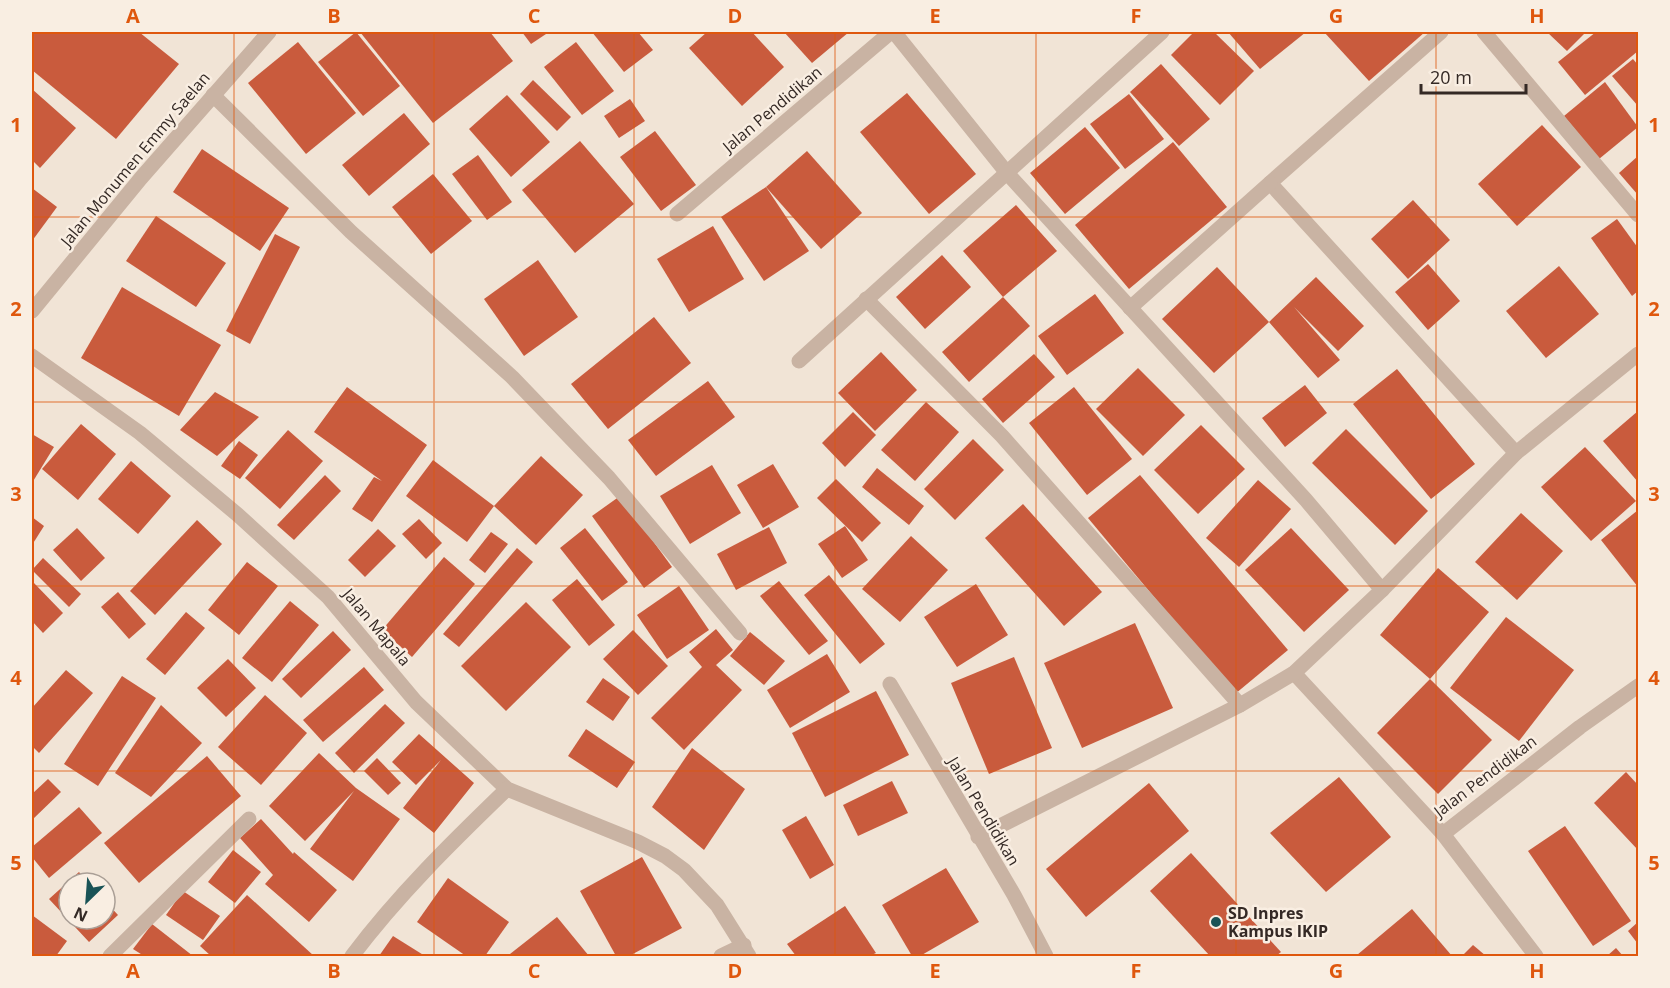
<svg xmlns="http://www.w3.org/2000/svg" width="1670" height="988" viewBox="0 0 1670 988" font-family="'Open Sans',sans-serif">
<rect width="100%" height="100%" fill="#f1e4d6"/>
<g fill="#c95b3d">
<path d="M32 32H139L179 64 116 139 32 70Z"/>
<path d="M356 32 400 86 363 116 318 62Z"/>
<path d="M360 32H490L513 61 433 123Z"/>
<path d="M522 32H549L531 44Z"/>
<path d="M592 32H638L653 50 624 72Z"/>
<path d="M707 32H752L784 67 742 106 689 48Z"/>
<path d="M784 32H849L812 63Z"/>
<path d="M1194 32H1214L1254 71 1220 105 1171 55Z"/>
<path d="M1228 32H1306L1260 69Z"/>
<path d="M1324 32H1425L1369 81Z"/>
<path d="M1547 32H1586L1567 51Z"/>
<path d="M1596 32H1638V51L1585 95 1558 62Z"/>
<path d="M298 42 356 113 306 154 248 83Z"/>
<path d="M576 42 614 91 582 115 544 67Z"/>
<path d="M1633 59 1638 65V106L1612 76Z"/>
<path d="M1161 64 1210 119 1179 146 1130 92Z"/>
<path d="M533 80 571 117 557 131 520 94Z"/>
<path d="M1605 82 1638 127 1599 159 1564 116Z"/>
<path d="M32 89 76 128 40 168 32 160Z"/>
<path d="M907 93 976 174 929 214 860 132Z"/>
<path d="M1129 94 1164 139 1125 169 1090 124Z"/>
<path d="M507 95 550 142 511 177 469 129Z"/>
<path d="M630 99 645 121 619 138 604 116Z"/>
<path d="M404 113 430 144 369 196 342 165Z"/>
<path d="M1542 125 1581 167 1517 226 1478 184Z"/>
<path d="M1085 127 1120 168 1065 214 1030 173Z"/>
<path d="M655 131 696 185 661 211 620 157Z"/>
<path d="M580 141 634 204 575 253 522 190Z"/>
<path d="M1173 142 1227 207 1129 289 1075 225Z"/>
<path d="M202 149 289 208 260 251 173 192Z"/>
<path d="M807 151 862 213 821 249 766 187Z"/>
<path d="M478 155 512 202 487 220 452 174Z"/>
<path d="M1638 156V195L1619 173Z"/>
<path d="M433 174 472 221 431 254 392 207Z"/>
<path d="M766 187 809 251 764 281 721 217Z"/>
<path d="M32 188 57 207 32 241Z"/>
<path d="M1413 200 1450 240 1408 279 1371 239Z"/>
<path d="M1016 205 1057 251 1003 297 963 251Z"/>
<path d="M156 216 226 263 196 307 126 261Z"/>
<path d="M1617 219 1638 248V291L1632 296 1591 238Z"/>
<path d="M713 226 744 279 689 312 657 259Z"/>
<path d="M275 234 300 247 250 344 226 331Z"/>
<path d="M942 255 971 287 925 329 896 297Z"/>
<path d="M538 260 578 317 524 356 484 299Z"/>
<path d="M1428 264 1460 301 1428 330 1395 292Z"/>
<path d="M1559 266 1599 314 1546 358 1506 311Z"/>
<path d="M1217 267 1269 322 1214 373 1162 319Z"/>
<path d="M1316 277 1364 326 1338 351 1294 307 1340 360 1318 378 1269 322Z"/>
<path d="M122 287 221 345 179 416 81 358Z"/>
<path d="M1095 294 1124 333 1067 375 1038 336Z"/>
<path d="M1003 297 1030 326 969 382 942 352Z"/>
<path d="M654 317 691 363 608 429 571 384Z"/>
<path d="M881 352 917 390 875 431 838 393Z"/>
<path d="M1034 354 1055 377 1003 423 982 399Z"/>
<path d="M1138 368 1185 415 1143 456 1096 409Z"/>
<path d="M1397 369 1475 464 1431 499 1353 404Z"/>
<path d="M708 381 735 417 656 476 628 440Z"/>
<path d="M1305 385 1327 413 1285 447 1262 418Z"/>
<path d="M347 387 427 445 372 522 352 509 374 477 382 481 314 432Z"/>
<path d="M1074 387 1132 459 1087 495 1029 423Z"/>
<path d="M215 392 259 417 217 456 180 430Z"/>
<path d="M926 402 959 432 915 481 881 450Z"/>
<path d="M1638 411V482L1603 441Z"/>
<path d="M853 412 876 435 845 467 822 443Z"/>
<path d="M81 424 116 454 78 500 42 469Z"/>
<path d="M1201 425 1245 469 1198 514 1154 470Z"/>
<path d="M1346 429 1428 511 1395 545 1312 463Z"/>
<path d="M288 430 323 461 280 509 245 478Z"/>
<path d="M32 434 54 447 32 483Z"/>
<path d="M973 439 1004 470 955 520 924 489Z"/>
<path d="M239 441 258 455 240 479 221 466Z"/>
<path d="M1585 447 1636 501 1591 541 1541 487Z"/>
<path d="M541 456 583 495 536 545 494 506Z"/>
<path d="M433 460 494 506 467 542 406 496Z"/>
<path d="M131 461 171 496 138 534 98 499Z"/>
<path d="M773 464 799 507 763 528 737 485Z"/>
<path d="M712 465 741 513 690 544 660 496Z"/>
<path d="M877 468 924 506 909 525 862 487Z"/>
<path d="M325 475 341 491 294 540 277 525Z"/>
<path d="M1140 475 1288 650 1235 694 1088 518Z"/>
<path d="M836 479 881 523 862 542 817 498Z"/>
<path d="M1258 480 1291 509 1239 567 1206 538Z"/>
<path d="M620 496 672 567 644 588 592 516Z"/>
<path d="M1023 504 1102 592 1064 626 985 538Z"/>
<path d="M1638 510V587L1601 540Z"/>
<path d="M1521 513 1563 551 1517 600 1475 562Z"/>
<path d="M32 517 44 526 32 545Z"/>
<path d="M419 519 442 543 426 559 402 534Z"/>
<path d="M197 520 222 544 155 615 130 591Z"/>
<path d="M845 526 868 560 842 578 818 544Z"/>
<path d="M769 527 787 563 736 590 717 554Z"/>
<path d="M77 528 105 558 81 581 53 550Z"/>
<path d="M585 528 628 582 602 601 560 548Z"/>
<path d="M1291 528 1349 590 1304 632 1245 570Z"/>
<path d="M378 529 396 546 365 577 348 560Z"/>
<path d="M491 532 508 544 485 573 469 560Z"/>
<path d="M911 536 948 570 900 622 862 589Z"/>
<path d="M517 548 533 562 459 647 443 634Z"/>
<path d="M444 557 475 584 412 657 382 630Z"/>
<path d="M43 558 81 594 69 607 32 570Z"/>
<path d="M247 562 278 586 239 635 208 610Z"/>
<path d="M1438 568 1489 612 1430 679 1380 635Z"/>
<path d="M829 575 885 644 860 664 804 595Z"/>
<path d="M577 579 615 625 589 646 552 600Z"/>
<path d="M32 581 63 613 43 633 32 621Z"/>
<path d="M779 581 828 641 809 655 760 596Z"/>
<path d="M976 584 1008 635 957 667 924 617Z"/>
<path d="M679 586 709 630 667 659 637 615Z"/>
<path d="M118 592 146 624 129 639 101 607Z"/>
<path d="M290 601 319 625 272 682 242 658Z"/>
<path d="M526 602 571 647 506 711 461 666Z"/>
<path d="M186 612 205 628 165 675 146 659Z"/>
<path d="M1506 617 1574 670 1519 741 1450 688Z"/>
<path d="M1135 623 1173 708 1082 748 1044 663Z"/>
<path d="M716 629 733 650 716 665 742 690 684 750 651 718 702 667 689 652Z"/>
<path d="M633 630 668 666 638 695 603 659Z"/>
<path d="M333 631 351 650 301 698 282 679Z"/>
<path d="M750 632 785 661 764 685 730 656Z"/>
<path d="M827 654 850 692 790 728 767 690Z"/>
<path d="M1014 657 1052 748 989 774 951 683Z"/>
<path d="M228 659 256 688 226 717 197 688Z"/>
<path d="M364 667 384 690 323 742 303 720Z"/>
<path d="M66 670 93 693 39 753 32 746V708Z"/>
<path d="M122 676 156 698 98 786 64 764Z"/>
<path d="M603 678 630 697 613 721 586 702Z"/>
<path d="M1430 679 1492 740 1438 794 1377 733Z"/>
<path d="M876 691 909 755 825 797 792 733Z"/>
<path d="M265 695 307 733 261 785 218 747Z"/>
<path d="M385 704 405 723 354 773 335 753Z"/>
<path d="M161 705 202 743 151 797 115 773Z"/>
<path d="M586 729 635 762 617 788 568 756Z"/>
<path d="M419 734 474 783 434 833 403 808 441 760 416 785 392 762Z"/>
<path d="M692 748 745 789 704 850 652 807Z"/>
<path d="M319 753 356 788 400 819 353 881 310 849 354 791 305 841 269 806Z"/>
<path d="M207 756 241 796 139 883 104 843Z"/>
<path d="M377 758 401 783 388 795 364 771Z"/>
<path d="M1626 772 1638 785V850L1594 803Z"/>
<path d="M1339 777 1391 837 1326 892 1270 833Z"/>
<path d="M48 779 61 792 32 820V794Z"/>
<path d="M892 781 908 813 858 836 843 805Z"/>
<path d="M1149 783 1189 831 1086 917 1046 869Z"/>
<path d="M79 807 102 833 49 878 32 857V847Z"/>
<path d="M806 816 834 865 810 879 782 830Z"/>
<path d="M261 819 293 854 294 852 337 890 309 922 265 884 273 875 240 838Z"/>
<path d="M1565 826 1631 921 1593 946 1528 851Z"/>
<path d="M233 850 261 872 235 903 208 882Z"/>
<path d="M1191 853 1281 952 1276 956H1210L1150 891Z"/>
<path d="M642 857 682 928 629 956H616L580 891Z"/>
<path d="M946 868 979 922 920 956H912L882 905Z"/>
<path d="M79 872 88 883H69V919H105V901L118 915 89 942 49 899Z"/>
<path d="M448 878 509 922 485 956H466L417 922Z"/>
<path d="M183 891 220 916 203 940 166 915Z"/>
<path d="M247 895 314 956H211L200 946Z"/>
<path d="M845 906 876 953 869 956H796L787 944Z"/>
<path d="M1412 909 1452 956H1359L1357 955Z"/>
<path d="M32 915 67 941 56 956H32Z"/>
<path d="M557 917 589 956H512L510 954Z"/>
<path d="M1638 922V944L1628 931Z"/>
<path d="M152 924 193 956H144L133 949Z"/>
<path d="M393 936 425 956H379Z"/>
<path d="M1473 945 1486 956H1462Z"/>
<path d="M1616 948 1623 956H1607Z"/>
</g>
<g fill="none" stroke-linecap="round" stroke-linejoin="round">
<g stroke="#c9b3a3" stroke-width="15">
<path d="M894 32 1007 173 1306 500 1382 590"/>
<path d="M1441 32 1270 183 1516 453"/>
<path d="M1484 32 1638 215"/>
<path d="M213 95 351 232 512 377 609 478 740 633"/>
<path d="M677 214 891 32"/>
<path d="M866 299 1002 436 1240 705"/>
<path d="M1130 308 1270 183"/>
<path d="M32 311 141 178 269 32"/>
<path d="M32 356 140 433 238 515 328 597 416 702 507 789 638 842 665 856 684 870 717 905 749 956"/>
<path d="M799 361 1162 32"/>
<path d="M1294 673 1443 834 1580 727 1638 686"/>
<path d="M890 684 1014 895 1046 956"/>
<path d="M1443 834 1536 956"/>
<path d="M978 837 1240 705 1294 673 1382 590 1516 453 1638 354"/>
<path d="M110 956 249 819"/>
<path d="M352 956C398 895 452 842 507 789"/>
<path d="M721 956 744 945"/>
</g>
</g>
<path fill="none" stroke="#df570d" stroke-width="1.5" stroke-opacity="0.55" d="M234 32V956M434 32V956M634 32V956M835 32V956M1036 32V956M1236 32V956M1436 32V956M32 217H1638M32 402H1638M32 586H1638M32 771H1638"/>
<circle fill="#1a5356" stroke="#f9eee2" stroke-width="2" cx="1216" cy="922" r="6"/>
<g text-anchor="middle" stroke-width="5" stroke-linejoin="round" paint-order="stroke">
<g font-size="16" fill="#342925" stroke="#f9eee2">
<text transform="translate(772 109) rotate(-40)" y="6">Jalan Pendidikan</text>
<text transform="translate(135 159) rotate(-50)" y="6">Jalan Monumen Emmy Saelan</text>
<text transform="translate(377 627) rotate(50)" y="6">Jalan Mapala</text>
<text transform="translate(1485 776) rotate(-37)" y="6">Jalan Pendidikan</text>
<text transform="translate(984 811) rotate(59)" y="6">Jalan Pendidikan</text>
</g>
<g font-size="16" font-weight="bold" fill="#342925" stroke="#f9eee2" text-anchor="start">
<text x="1228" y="919">SD Inpres<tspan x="1228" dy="18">Kampus IKIP</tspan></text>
</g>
</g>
<rect width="1670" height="988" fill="none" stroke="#f9eee2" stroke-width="66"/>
<g transform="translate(87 901) rotate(205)"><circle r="28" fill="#f9eee2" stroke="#aa9f96" stroke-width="1.5"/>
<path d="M0-4.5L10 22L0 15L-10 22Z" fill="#1a5356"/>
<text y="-9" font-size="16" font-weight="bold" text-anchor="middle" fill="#342925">N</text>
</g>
<path d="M1421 84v9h105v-9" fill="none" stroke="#342925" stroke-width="3"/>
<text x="1430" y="84" font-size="18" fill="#342925" stroke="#f9eee2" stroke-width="4.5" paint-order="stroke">20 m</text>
<rect x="33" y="33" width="1604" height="922" fill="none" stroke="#df570d" stroke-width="2"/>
<g font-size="20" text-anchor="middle" font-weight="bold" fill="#df570d">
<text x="133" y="23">A</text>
<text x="334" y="23">B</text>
<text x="534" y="23">C</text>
<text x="735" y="23">D</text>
<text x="935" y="23">E</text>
<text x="1136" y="23">F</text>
<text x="1336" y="23">G</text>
<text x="1537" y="23">H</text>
<text x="16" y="132">1</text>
<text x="1654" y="132">1</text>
<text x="16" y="316">2</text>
<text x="1654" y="316">2</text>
<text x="16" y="501">3</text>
<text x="1654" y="501">3</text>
<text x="16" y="685">4</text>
<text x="1654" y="685">4</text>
<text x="16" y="870">5</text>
<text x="1654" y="870">5</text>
<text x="133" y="978">A</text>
<text x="334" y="978">B</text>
<text x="534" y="978">C</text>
<text x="735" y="978">D</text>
<text x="935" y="978">E</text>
<text x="1136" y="978">F</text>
<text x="1336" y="978">G</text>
<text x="1537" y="978">H</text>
</g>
</svg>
